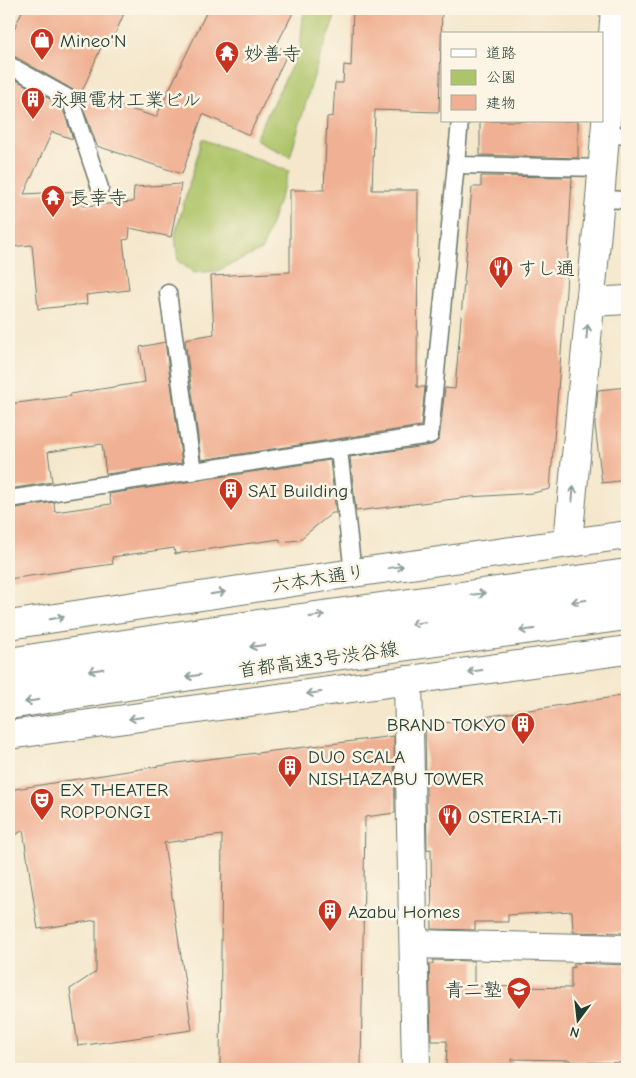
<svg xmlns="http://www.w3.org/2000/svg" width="636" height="1078" viewBox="0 0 636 1078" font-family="'Comic Neue','Klee One',sans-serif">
<rect width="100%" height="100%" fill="#fcf5e5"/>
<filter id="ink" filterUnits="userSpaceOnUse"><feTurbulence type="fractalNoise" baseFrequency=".02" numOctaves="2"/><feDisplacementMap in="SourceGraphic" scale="10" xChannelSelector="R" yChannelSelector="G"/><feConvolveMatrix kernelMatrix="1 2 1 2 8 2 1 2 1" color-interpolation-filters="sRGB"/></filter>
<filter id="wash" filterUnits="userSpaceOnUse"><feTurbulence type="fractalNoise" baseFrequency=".0096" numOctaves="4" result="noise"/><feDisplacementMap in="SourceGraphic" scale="20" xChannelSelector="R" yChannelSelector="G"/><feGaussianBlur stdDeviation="1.12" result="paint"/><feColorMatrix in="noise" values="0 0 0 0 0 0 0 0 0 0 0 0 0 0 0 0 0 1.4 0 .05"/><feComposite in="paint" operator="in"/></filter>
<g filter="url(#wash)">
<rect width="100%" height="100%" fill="#f4e7cc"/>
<g fill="#aec469" stroke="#66804e">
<path d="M307 9H338L318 62 290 157 255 139 300 49 303 17Z"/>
<path d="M202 139 289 171 262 250 217 271 194 273 178 261 175 235Z"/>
</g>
<g id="blocks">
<g fill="#f0b093">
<path d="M23 9H126L112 41 105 38 81 94 156 117 208 9H295L276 46 288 52 249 135 203 114 182 174 97 146 79 96 75 91 14 56 9 55V41Z"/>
<path d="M353 9H442L439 112 375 110 372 190H418L417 387H425L421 426 201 460 185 339 214 334 211 276 290 272V190H324L327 117 333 116 335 83H343L344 65 351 66Z"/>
<path d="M9 76 62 106 73 139 52 132 24 194 82 191 83 206 133 202 134 187 181 184 171 237 130 228 129 239 123 240 129 290 86 295 87 304 38 309 32 245 9 247Z"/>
<path d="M480 121H578V158L480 155Z"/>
<path d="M481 176 572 177 566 291 550 489 533 493 470 497 356 511 350 457 432 445 439 440 445 388 455 389 472 187H481Z"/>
<path d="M165 342 182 463 106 474 102 444 48 452 52 482 9 489V404L71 396 70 394 145 382 140 347Z"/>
<path d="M627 387V480L602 483 595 425 598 390Z"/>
<path d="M330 460 336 513H332L299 540 280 542V539L175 554 174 548 112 557 113 564 9 579V509L54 502 55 512 111 504 109 494Z"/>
<path d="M627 695V933L573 932 572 911 508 915V922H475V930L432 929 431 849 427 850 425 726Z"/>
<path d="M394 736 395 813 365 817 361 1069H220L222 835 164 843 192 1030 78 1046 70 989 96 972V920L38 929 23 830 9 840V790L184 762Z"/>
<path d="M433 960 474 961V986L571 988V967L574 968V963L627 965V1063L570 1062V1060L512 1059 513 1069H446L447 1041H431L429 964H433Z"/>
</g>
</g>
</g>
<g filter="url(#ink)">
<use href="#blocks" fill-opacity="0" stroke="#6a7869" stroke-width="1"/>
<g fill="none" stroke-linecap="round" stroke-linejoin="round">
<defs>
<g id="lane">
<path d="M9 65 70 99 100 188"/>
<path d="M605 134 627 136"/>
<path d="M457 165 602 168"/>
<path d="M600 199 627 200"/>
<path d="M168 293 193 472"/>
<path d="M339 450 353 573"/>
<path d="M9 499 430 435 460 121"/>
</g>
<g id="street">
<path d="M590 302 627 300"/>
<path d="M568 542 600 199 615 9"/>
<path d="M408 680 416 1069"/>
<path d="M414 944 627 949"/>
</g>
<g id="secondary">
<path d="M9 625 353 573 627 535"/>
<path d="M9 684 208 653 627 594"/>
<path d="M9 735 627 650"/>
</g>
<g id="highway">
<path d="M9 662 201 632 627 573"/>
<path d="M9 705 210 673 627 616"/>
</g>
</defs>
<use href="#lane" stroke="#6a7869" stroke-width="19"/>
<use href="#street" stroke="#6a7869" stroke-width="30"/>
<use href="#secondary" stroke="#6a7869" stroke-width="30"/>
<use href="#highway" stroke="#6a7869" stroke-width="30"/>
<use href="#lane" stroke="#fff" stroke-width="16"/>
<use href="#street" stroke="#fff" stroke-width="28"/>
<use href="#secondary" stroke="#fff" stroke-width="28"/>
<use href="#highway" stroke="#fff" stroke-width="28"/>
</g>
<defs><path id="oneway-shaft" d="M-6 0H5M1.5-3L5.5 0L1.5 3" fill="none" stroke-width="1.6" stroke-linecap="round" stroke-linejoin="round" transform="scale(1.25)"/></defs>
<g stroke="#8f9e9a">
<use href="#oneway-shaft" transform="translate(587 332) rotate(-85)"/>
<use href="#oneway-shaft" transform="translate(573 494) rotate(-85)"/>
<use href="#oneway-shaft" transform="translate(396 567) rotate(-8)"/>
<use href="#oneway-shaft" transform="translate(218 593) rotate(-9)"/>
<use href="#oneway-shaft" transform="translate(478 594) rotate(-8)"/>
<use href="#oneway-shaft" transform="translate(579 601) rotate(172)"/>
<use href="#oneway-shaft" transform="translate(317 616) rotate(-8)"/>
<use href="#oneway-shaft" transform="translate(57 618) rotate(-9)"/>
<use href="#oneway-shaft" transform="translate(418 623) rotate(172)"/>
<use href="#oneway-shaft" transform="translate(527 630) rotate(172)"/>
<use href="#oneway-shaft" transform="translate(257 646) rotate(172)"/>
<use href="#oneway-shaft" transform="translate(96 670) rotate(171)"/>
<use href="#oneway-shaft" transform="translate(475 671) rotate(172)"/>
<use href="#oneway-shaft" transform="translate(193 676) rotate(171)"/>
<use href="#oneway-shaft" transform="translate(314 693) rotate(172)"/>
<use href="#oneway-shaft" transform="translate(32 701) rotate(171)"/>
<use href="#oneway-shaft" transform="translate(136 718) rotate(172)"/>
</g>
</g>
<defs>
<symbol id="shop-pin" viewBox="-11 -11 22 30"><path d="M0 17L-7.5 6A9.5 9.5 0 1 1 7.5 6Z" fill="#c8321e" stroke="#fcf5e5"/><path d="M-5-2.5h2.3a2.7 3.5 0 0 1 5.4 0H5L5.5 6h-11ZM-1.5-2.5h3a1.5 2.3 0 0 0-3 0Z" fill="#fff"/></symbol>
<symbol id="temple-pin" viewBox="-11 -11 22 30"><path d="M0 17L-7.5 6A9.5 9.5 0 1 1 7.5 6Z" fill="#c8321e" stroke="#fcf5e5"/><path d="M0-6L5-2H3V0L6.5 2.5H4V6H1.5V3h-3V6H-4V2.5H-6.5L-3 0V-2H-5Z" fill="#fff"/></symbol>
<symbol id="building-pin" viewBox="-11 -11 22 30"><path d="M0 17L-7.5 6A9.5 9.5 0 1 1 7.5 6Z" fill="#c8321e" stroke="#fcf5e5"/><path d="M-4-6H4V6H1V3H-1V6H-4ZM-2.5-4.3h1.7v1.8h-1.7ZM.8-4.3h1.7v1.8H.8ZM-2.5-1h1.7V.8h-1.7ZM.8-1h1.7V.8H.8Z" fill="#fff"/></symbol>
<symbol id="restaurant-pin" viewBox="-11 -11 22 30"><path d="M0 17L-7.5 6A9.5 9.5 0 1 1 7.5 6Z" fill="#c8321e" stroke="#fcf5e5"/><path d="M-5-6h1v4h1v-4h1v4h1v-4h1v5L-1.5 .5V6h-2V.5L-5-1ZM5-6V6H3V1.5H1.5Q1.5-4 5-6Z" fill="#fff"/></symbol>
<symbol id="theatre-pin" viewBox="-11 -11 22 30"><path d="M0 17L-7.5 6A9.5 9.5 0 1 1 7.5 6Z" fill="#c8321e" stroke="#fcf5e5"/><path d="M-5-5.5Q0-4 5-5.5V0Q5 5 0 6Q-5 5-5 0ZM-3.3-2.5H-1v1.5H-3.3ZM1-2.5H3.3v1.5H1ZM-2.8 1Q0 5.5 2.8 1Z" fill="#fff"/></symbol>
<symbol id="school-pin" viewBox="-11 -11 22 30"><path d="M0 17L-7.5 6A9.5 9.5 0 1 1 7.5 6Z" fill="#c8321e" stroke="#fcf5e5"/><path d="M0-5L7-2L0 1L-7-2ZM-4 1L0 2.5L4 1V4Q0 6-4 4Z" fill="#fff"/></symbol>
</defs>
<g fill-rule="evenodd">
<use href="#shop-pin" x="28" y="26" width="28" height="38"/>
<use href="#temple-pin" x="213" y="39" width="28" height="38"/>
<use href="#building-pin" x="19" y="85" width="28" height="38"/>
<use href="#temple-pin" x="39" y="183" width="28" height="38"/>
<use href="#restaurant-pin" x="487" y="254" width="28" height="38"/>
<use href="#building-pin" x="217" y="476" width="28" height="38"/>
<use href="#building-pin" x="509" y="710" width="28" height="38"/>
<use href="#building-pin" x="276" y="753" width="28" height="38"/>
<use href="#theatre-pin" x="28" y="786" width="28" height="38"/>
<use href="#restaurant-pin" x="436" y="802" width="28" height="38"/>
<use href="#building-pin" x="316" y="897" width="28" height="38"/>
<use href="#school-pin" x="505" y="975" width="28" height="38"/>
</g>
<g text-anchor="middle" stroke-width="5" stroke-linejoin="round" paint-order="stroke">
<g font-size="19" fill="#1f3d34" stroke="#fcf5e5" text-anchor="start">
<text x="60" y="47">Mineo'N</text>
<text x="244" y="60">妙善寺</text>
<text x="50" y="106">永興電材工業ビル</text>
<text x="70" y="204">長幸寺</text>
<text x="518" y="275">すし通</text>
<text x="248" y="497">SAI Building</text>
<text x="506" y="731" text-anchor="end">BRAND TOKYO</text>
<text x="308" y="763">DUO SCALA<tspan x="308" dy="22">NISHIAZABU TOWER</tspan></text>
<text x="60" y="796">EX THEATER<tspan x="60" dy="22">ROPPONGI</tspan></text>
<text x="468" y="823">OSTERIA-Ti</text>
<text x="348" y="918">Azabu Homes</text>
<text x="502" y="996" text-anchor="end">青二塾</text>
</g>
<g font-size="19" fill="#1f3d34" stroke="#fcf5e5">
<text transform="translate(318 578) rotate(-9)" y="7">六本木通り</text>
<text transform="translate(318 659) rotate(-8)" y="7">首都高速3号渋谷線</text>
</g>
</g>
<rect width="636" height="1078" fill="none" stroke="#fcf5e5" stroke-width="30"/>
<rect x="441" y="32" width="162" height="90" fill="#fcf5e5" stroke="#a4ab9e"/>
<rect x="451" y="49" width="25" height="8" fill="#ffffff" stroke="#a4ab9e"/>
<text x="486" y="58" font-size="15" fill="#1f3d34">道路</text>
<rect x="451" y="70" width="25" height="15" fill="#aec469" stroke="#a4ab9e"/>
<text x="486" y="82" font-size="15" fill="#1f3d34">公園</text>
<rect x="451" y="95" width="25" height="15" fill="#f0b093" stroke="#a4ab9e"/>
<text x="486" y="108" font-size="15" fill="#1f3d34">建物</text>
<g transform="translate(578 1020) rotate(195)" stroke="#fcf5e5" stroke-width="4" paint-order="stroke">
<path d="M0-4L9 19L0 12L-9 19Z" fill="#1f3d34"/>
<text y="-8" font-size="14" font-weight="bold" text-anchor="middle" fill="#1f3d34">N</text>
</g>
</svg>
